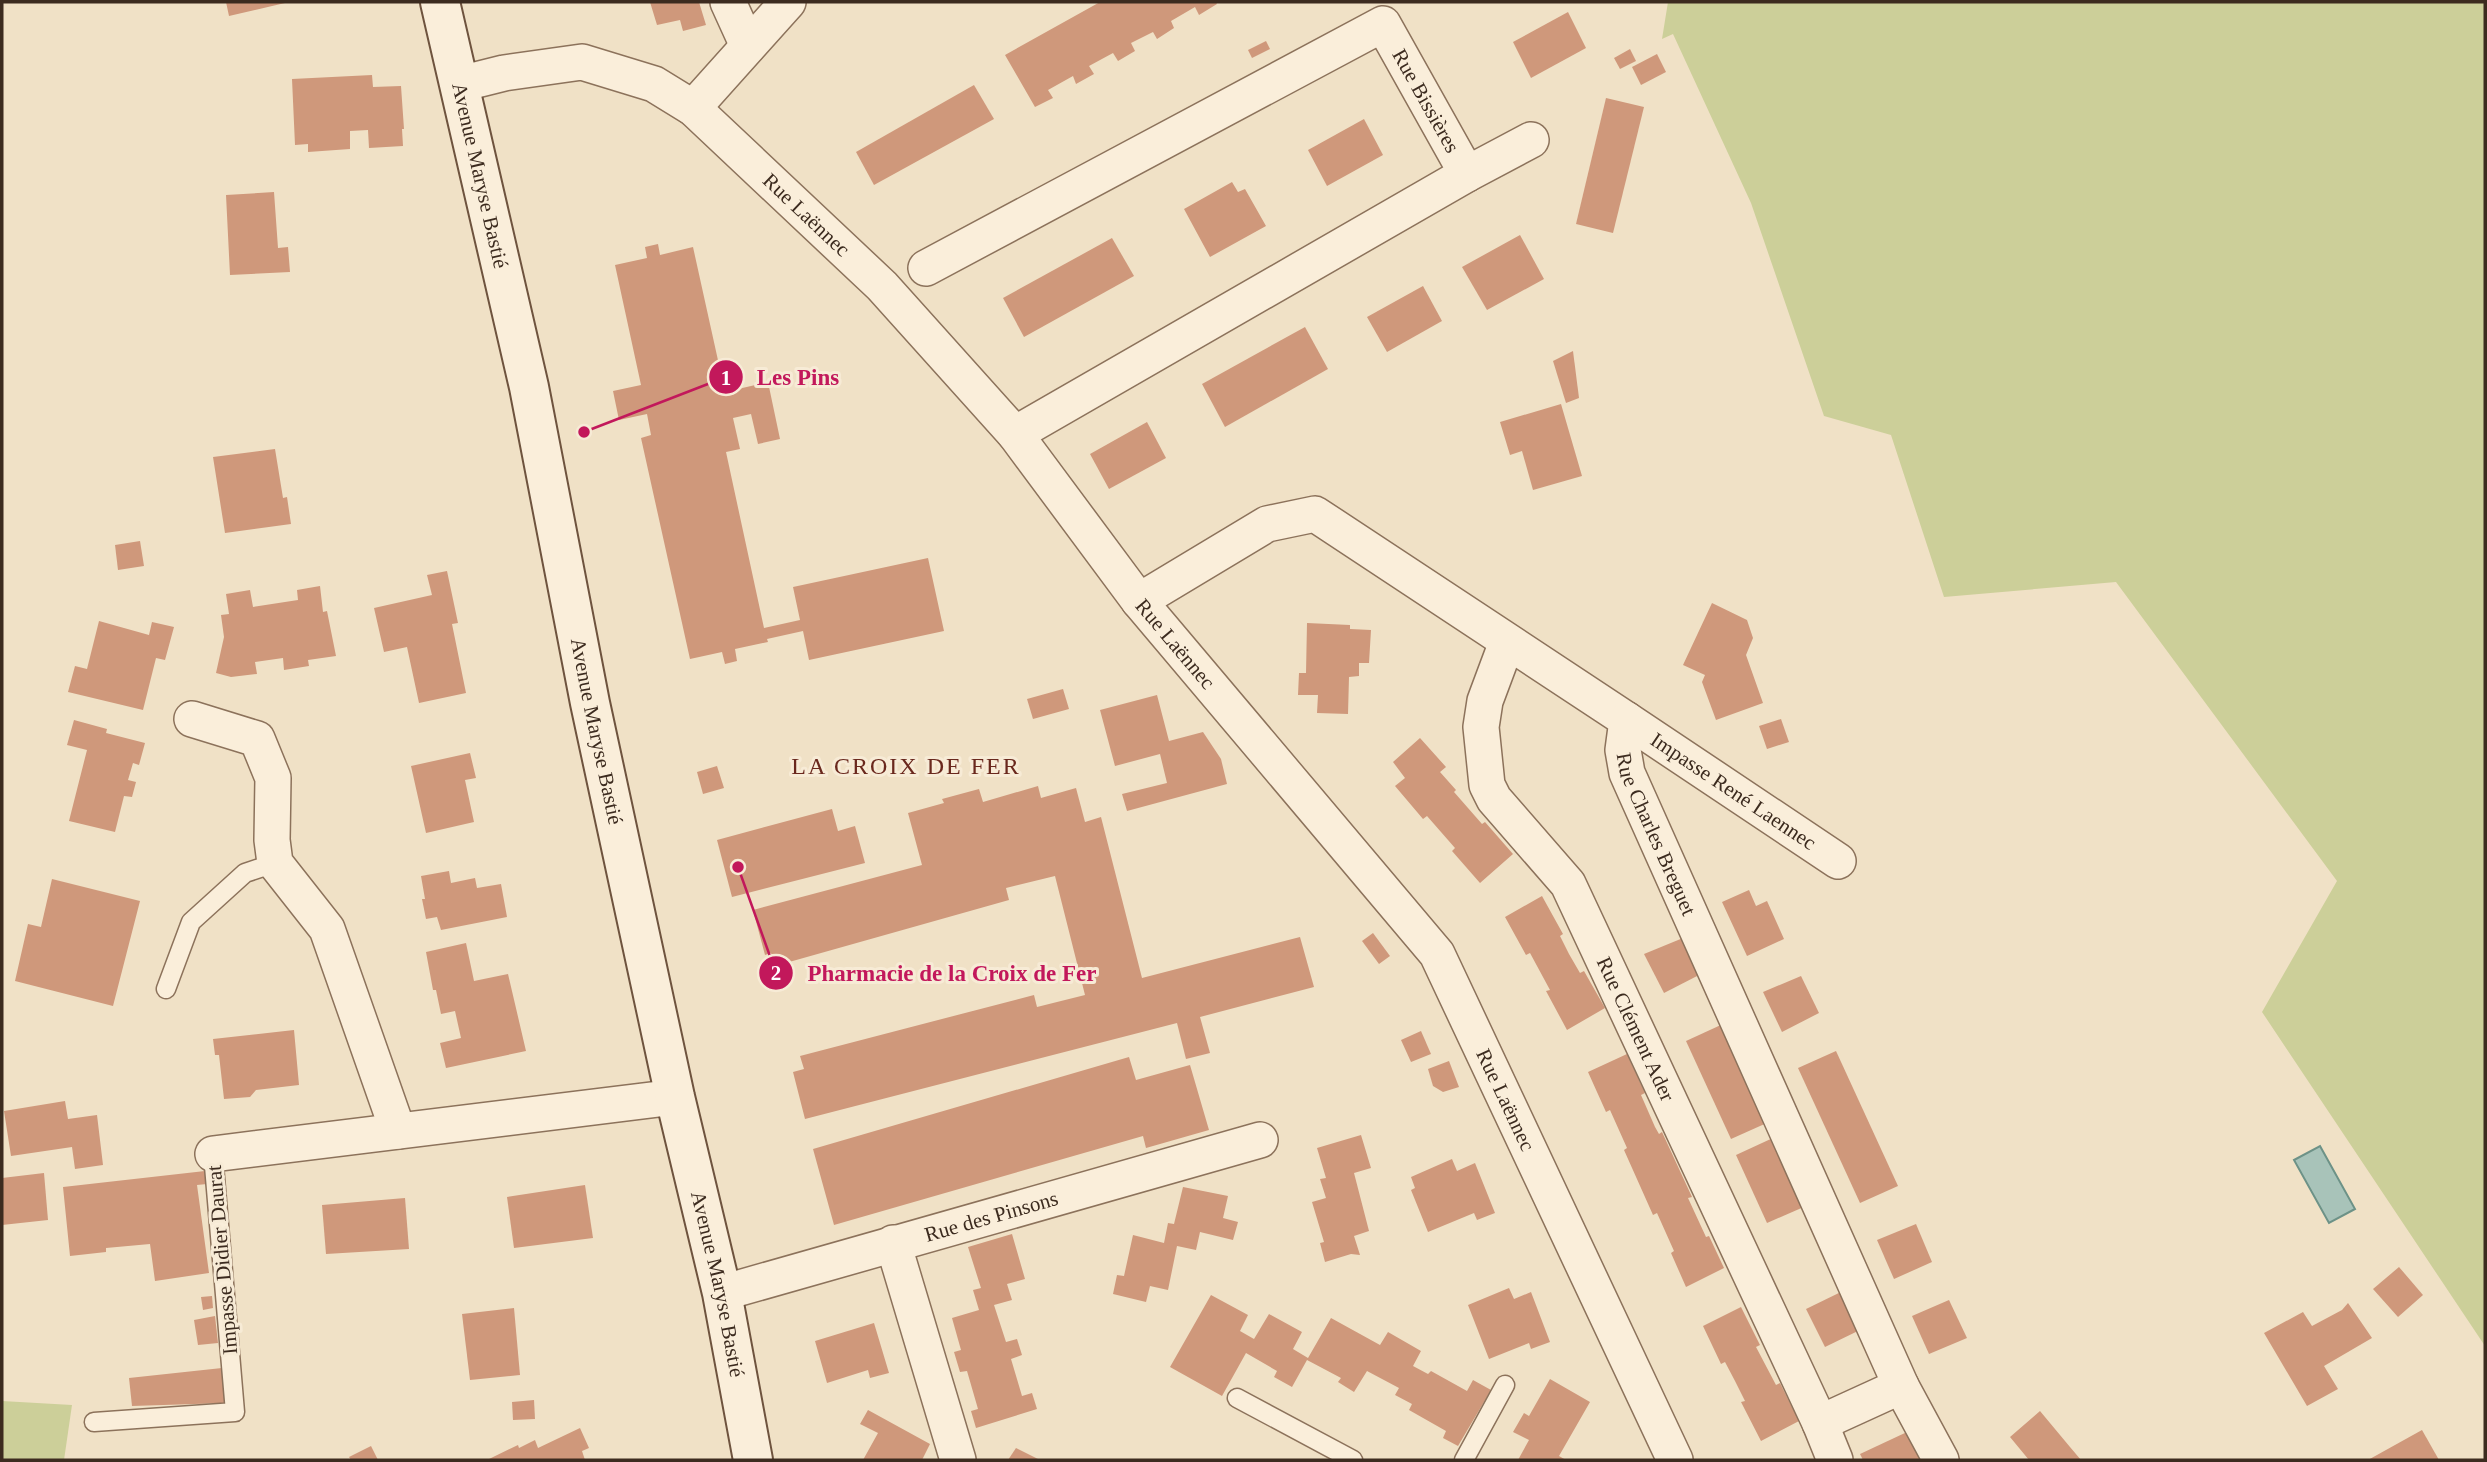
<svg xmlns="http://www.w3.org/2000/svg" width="2487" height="1462" viewBox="0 0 2487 1462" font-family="Georgia,serif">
<rect width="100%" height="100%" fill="#f0e1c6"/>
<g fill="#cccf99">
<path d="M1668 2H2485V1346L2262 1012 2337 881 2116 582 1944 597 1891 435 1824 416 1751 203 1673 34 1662 39Z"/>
<path d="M2 1401 72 1405 64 1460H2Z"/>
</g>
<path fill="#a8c3b9" stroke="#6d9287" stroke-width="2" d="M2320 1146 2355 1209 2329 1223 2294 1160Z"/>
<g fill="#cf987b">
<path d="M226 2H285V3L229 16Z"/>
<path d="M650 2H699L706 25 683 31 680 20 657 25Z"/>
<path d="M1100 2H1216L1217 4 1199 15 1195 7 1171 21 1174 28 1157 39 1153 32 1131 43 1135 51 1118 61 1113 53 1089 66 1094 74 1076 84 1073 76 1048 90 1053 98 1035 107 1005 55Z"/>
<path d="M1568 12 1586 48 1531 78 1513 42Z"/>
<path d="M1266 41 1270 49 1252 58 1248 50Z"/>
<path d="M1630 49 1636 61 1620 69 1614 58Z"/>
<path d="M1657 54 1666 72 1641 85 1632 67Z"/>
<path d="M372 75 373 87 401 86 404 129H402L403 146 369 148 368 130 350 131V149L308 152V144L295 145 292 79Z"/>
<path d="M974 85 994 119 874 185 856 152Z"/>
<path d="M1606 98 1644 107 1613 233 1576 224Z"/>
<path d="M1364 119 1383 155 1327 186 1308 150Z"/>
<path d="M1232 182 1238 192 1245 189 1266 226 1210 257 1184 209Z"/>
<path d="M274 192 278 248 288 247 290 272 230 275 226 195Z"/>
<path d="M1520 235 1544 279 1487 310 1462 267Z"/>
<path d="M1112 238 1134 276 1024 337 1003 298Z"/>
<path d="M658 244 660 255 693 247 725 392 768 382 780 439 758 444 751 414 733 418 740 449 726 452 764 628 800 620 793 587 928 558 944 631 809 660 803 631 767 639 768 642 735 649 737 661 725 664 722 652 690 659 641 438 651 435 647 414 619 420 613 391 641 385 615 265 647 258 645 247Z"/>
<path d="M1423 286 1442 321 1387 352 1367 317Z"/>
<path d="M1305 327 1328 369 1225 427 1202 384Z"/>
<path d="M1573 351 1579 398 1566 403 1553 361Z"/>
<path d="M1561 404 1582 476 1533 490 1522 451 1510 455 1500 422Z"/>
<path d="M1147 422 1166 458 1109 489 1090 454Z"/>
<path d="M275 449 283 498 287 497 291 524 225 533 213 457Z"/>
<path d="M140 541 144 566 118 570 115 545Z"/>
<path d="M447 571 458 623 452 624 466 693 419 703 407 647 384 652 374 608 432 595 427 575Z"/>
<path d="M320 586 323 612 327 611 336 656 308 660 309 666 284 670 283 658 255 662 257 674 231 677 216 673 224 637 221 615 229 614 226 594 250 590 253 607 298 600 297 590Z"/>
<path d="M1712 603 1747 620 1753 638 1746 655 1763 703 1716 720 1702 682 1705 675 1683 665Z"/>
<path d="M99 621 149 635 152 622 174 627 165 660 156 658 143 710 68 692 75 666 87 669Z"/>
<path d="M1307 623 1350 625V629L1371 630 1369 663H1359V676L1349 677 1348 714 1317 713 1318 695H1298L1299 673H1306Z"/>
<path d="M1063 689 1069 709 1033 719 1027 699Z"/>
<path d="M1157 695 1169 741 1203 732 1221 759 1227 784 1127 811 1122 794 1167 783 1160 754 1115 766 1100 710Z"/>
<path d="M1781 719 1789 742 1767 749 1759 726Z"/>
<path d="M74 720 107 729 106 733 145 743 139 765 133 763 128 780 136 782 132 797 124 796 115 832 69 821 87 750 67 745Z"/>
<path d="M1420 738 1446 767 1440 772 1456 790 1454 792 1482 824 1485 822 1513 854 1480 883 1452 851 1455 848 1427 816 1423 819 1395 786 1405 778 1393 762Z"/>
<path d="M470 753 476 778 465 780 474 822 426 833 411 766Z"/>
<path d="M717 766 724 788 703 794 697 772Z"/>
<path d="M1038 786 1041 798 1076 788 1085 822 1101 817 1142 978 1300 937 1314 987 1200 1017 1210 1053 1186 1059 1177 1023 805 1119 793 1072 804 1069 800 1056 1034 995 1037 1007 1085 995 1055 876 1006 888 1009 900 775 966 771 953 765 955 753 910 922 865 908 813 944 803 942 799 979 789 983 802Z"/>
<path d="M832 809 838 831 855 826 865 863 732 897 717 840Z"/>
<path d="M449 871 451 883 475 878 477 888 501 884 507 917 441 930 437 917 426 919 422 899H425L421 876Z"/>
<path d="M52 879 140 901 113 1006 15 981 28 924 41 927Z"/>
<path d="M1749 890 1756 906 1767 901 1784 939 1747 956 1722 902Z"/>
<path d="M1542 896 1563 934 1560 936 1569 954 1580 973 1584 971 1605 1008 1567 1030 1546 991 1550 990 1530 953 1526 955 1505 917Z"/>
<path d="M1373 933 1390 956 1379 964 1362 941Z"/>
<path d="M1683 938 1701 974 1664 993 1644 954Z"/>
<path d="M466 943 474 981 508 974 526 1051 446 1068 440 1043 461 1038 455 1011 441 1014 436 990H433L426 952Z"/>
<path d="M1801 976 1819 1013 1782 1032 1763 992Z"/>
<path d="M1723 1024 1769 1122 1731 1139 1686 1041Z"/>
<path d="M294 1030 299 1085 256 1090 250 1097 224 1099 219 1055H215L213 1039Z"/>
<path d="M1421 1031 1431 1054 1411 1062 1401 1040Z"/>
<path d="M1836 1051 1898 1186 1860 1203 1798 1068Z"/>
<path d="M1627 1054 1645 1093 1641 1095 1655 1127 1659 1134 1662 1132 1692 1197 1688 1198 1706 1237 1709 1236 1724 1268 1686 1287 1671 1253 1674 1251 1657 1213 1653 1215 1624 1150 1627 1148 1610 1110 1606 1112 1588 1072Z"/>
<path d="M1129 1057 1136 1080 1190 1065 1209 1130 1146 1148 1143 1136 834 1225 813 1149Z"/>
<path d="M1449 1061 1459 1087 1443 1092 1433 1086 1428 1069Z"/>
<path d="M65 1101 68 1119 97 1115 103 1165 75 1169 72 1147 11 1156 4 1111Z"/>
<path d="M1361 1135 1371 1168 1354 1173 1369 1231 1354 1236 1360 1255 1351 1254 1325 1262 1320 1243 1324 1242 1312 1202 1326 1198 1320 1179 1326 1178 1317 1148Z"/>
<path d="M1775 1137 1806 1206 1767 1223 1736 1155Z"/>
<path d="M1452 1159 1457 1171 1475 1163 1495 1213 1477 1220 1474 1213 1428 1232 1411 1190 1415 1188 1411 1177Z"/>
<path d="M205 1171 207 1184 197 1185 209 1273 155 1281 150 1244 106 1248V1252L70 1256 63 1187Z"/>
<path d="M44 1173 48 1220 2 1225V1178Z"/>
<path d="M585 1185 593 1238 514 1248 507 1197Z"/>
<path d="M1183 1187 1228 1196 1223 1218 1238 1222 1233 1240 1200 1232 1196 1250 1177 1246 1168 1290 1150 1286 1146 1302 1113 1294 1117 1275 1124 1276 1133 1235 1164 1243 1168 1223 1174 1224Z"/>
<path d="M405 1198 409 1249 326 1254 322 1205Z"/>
<path d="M1916 1224 1932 1262 1894 1279 1877 1240Z"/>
<path d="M1012 1234 1025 1279 1007 1284 1012 1300 994 1305 1006 1342 1017 1339 1022 1355 1011 1359 1022 1396 1032 1393 1037 1409 976 1428 971 1411 978 1409 967 1371 960 1372 954 1352 961 1350 952 1318 979 1310 973 1290 981 1288 968 1247Z"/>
<path d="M2399 1267 2423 1295 2398 1317 2373 1289Z"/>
<path d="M1509 1288 1514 1299 1531 1292 1550 1342 1531 1349 1529 1343 1489 1359 1468 1305Z"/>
<path d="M1845 1290 1862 1329 1825 1347 1806 1309Z"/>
<path d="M1211 1295 1248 1315 1240 1331 1254 1339 1269 1314 1302 1332 1293 1349 1308 1358 1331 1318 1380 1345 1388 1332 1421 1351 1413 1366 1428 1374 1431 1371 1467 1391 1473 1380 1491 1390 1458 1446 1443 1438 1446 1431 1409 1410 1412 1404 1395 1395 1399 1388 1367 1371 1354 1392 1338 1382 1341 1378 1307 1360 1292 1387 1274 1377 1277 1371 1246 1353 1222 1396 1170 1367Z"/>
<path d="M212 1296 213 1308 203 1310 201 1297Z"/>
<path d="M1949 1300 1967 1338 1929 1354 1912 1316Z"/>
<path d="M2348 1303 2372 1338 2324 1366 2338 1389 2307 1406 2264 1333 2303 1312 2312 1326 2342 1310Z"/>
<path d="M1741 1307 1760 1345 1756 1347 1776 1385 1780 1383 1799 1421 1761 1441 1741 1402 1745 1401 1735 1381 1725 1362 1721 1364 1703 1326Z"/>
<path d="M514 1308 520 1375 470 1380 462 1314Z"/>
<path d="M215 1316 218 1343 198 1345 194 1320Z"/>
<path d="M874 1323 889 1373 870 1378 868 1370 827 1383 815 1341Z"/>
<path d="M222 1368 226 1403 132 1406 129 1378Z"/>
<path d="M1550 1379 1590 1402 1559 1456 1566 1460H1518L1529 1440 1513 1432 1524 1413 1529 1416Z"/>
<path d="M534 1400 535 1419 513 1420 512 1402Z"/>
<path d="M868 1410 930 1444 922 1460H863L878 1433 860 1424Z"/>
<path d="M2040 1411 2070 1447 2081 1460H2029L2010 1437Z"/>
<path d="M580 1428 589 1448 582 1451 585 1460H487L518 1445 519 1448 535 1440 538 1448Z"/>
<path d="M2422 1430 2439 1460H2368Z"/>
<path d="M1907 1432 1921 1460H1863L1860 1454Z"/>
<path d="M371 1446 378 1460H351L349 1457Z"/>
<path d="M1016 1448 1040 1460H1008Z"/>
</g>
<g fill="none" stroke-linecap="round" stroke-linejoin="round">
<defs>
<g id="lane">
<path d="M166 989 191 922 245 873 275 863"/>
<path d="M1237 1398 1353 1460"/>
<path d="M94 1422 235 1412 213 1154"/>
<path d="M1464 1460 1505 1385"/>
</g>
<g id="street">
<path d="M728 2 748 46"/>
<path id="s1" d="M460 84 504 73 582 62 654 84 693 108 882 286 1015 434 1139 601 1437 954 1675 1460"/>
<path d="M693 108 788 2"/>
<path d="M1467 174 1531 140"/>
<path id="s2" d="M926 268 1383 24 1467 174 1015 434"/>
<path id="s3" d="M1139 601 1267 524 1315 514 1627 720 1623 750 1627 773 1901 1386 1820 1423"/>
<path id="s4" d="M1507 642 1485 701 1481 727 1487 785 1494 799 1568 884 1820 1423 1835 1460"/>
<path d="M192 719 257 739 273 778 272 840 275 863 327 929 398 1131"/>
<path id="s5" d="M1627 720 1838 861"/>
<path d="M213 1154 675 1097"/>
<path d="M893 1243 958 1460"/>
<path id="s6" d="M722 1293 1260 1140"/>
<path d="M1901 1386 1941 1460"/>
</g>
<g id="secondary">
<path id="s7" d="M440 2 529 387 590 703 675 1097 722 1293 753 1460"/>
</g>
</defs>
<use href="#lane" stroke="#8c725b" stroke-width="21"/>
<use href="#street" stroke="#8c725b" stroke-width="38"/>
<use href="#secondary" stroke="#6e533e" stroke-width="42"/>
<use href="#lane" stroke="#faeeda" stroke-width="18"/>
<use href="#street" stroke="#faeeda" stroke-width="35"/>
<use href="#secondary" stroke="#faeeda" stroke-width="38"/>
</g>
<g text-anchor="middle" stroke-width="6" stroke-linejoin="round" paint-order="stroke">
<g font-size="21" fill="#3c2b1f" stroke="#f7ebd6">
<text dy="7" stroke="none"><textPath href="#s2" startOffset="606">Rue Bissières</textPath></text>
<text dy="7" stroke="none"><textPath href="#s7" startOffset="178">Avenue Maryse Bastié</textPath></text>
<text dy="7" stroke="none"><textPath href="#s1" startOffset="401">Rue Laënnec</textPath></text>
<text dy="7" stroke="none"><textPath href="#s1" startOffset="968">Rue Laënnec</textPath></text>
<text dy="7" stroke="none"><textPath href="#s7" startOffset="746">Avenue Maryse Bastié</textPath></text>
<text dy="7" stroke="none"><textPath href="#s5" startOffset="128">Impasse René Laennec</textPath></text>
<text dy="7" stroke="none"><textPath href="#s3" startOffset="693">Rue Charles Breguet</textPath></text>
<text dy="7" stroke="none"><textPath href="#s4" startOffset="436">Rue Clément Ader</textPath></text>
<text dy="7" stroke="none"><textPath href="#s1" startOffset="1535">Rue Laënnec</textPath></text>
<text dy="7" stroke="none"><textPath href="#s6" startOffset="280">Rue des Pinsons</textPath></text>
<text transform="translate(222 1260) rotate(-95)" y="7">Impasse Didier Daurat</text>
<text dy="7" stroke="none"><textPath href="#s7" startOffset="1312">Avenue Maryse Bastié</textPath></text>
</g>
<g font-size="24" letter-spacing="2" fill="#6a281d" stroke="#f7ebd6">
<text x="906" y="774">LA CROIX DE FER</text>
</g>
</g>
<path fill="none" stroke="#c2185b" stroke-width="2.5" d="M584 432L726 377M738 867L776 973"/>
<g fill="#c2185b" stroke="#f7ebd6" stroke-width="2.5">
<circle cx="584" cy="432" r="7"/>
<circle cx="738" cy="867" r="7"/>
<circle cx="726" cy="377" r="18"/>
<circle cx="776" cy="973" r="18"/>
</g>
<g font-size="21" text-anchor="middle" font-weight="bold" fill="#fff">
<text x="726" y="385">1</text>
<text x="776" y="980">2</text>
</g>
<g font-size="23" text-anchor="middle" font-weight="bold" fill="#c2185b" stroke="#f7ebd6" stroke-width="6" stroke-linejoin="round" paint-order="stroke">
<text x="798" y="385">Les Pins</text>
<text x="952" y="981">Pharmacie de la Croix de Fer</text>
</g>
<rect width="2487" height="1462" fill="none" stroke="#3c2b1f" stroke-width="7"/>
</svg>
